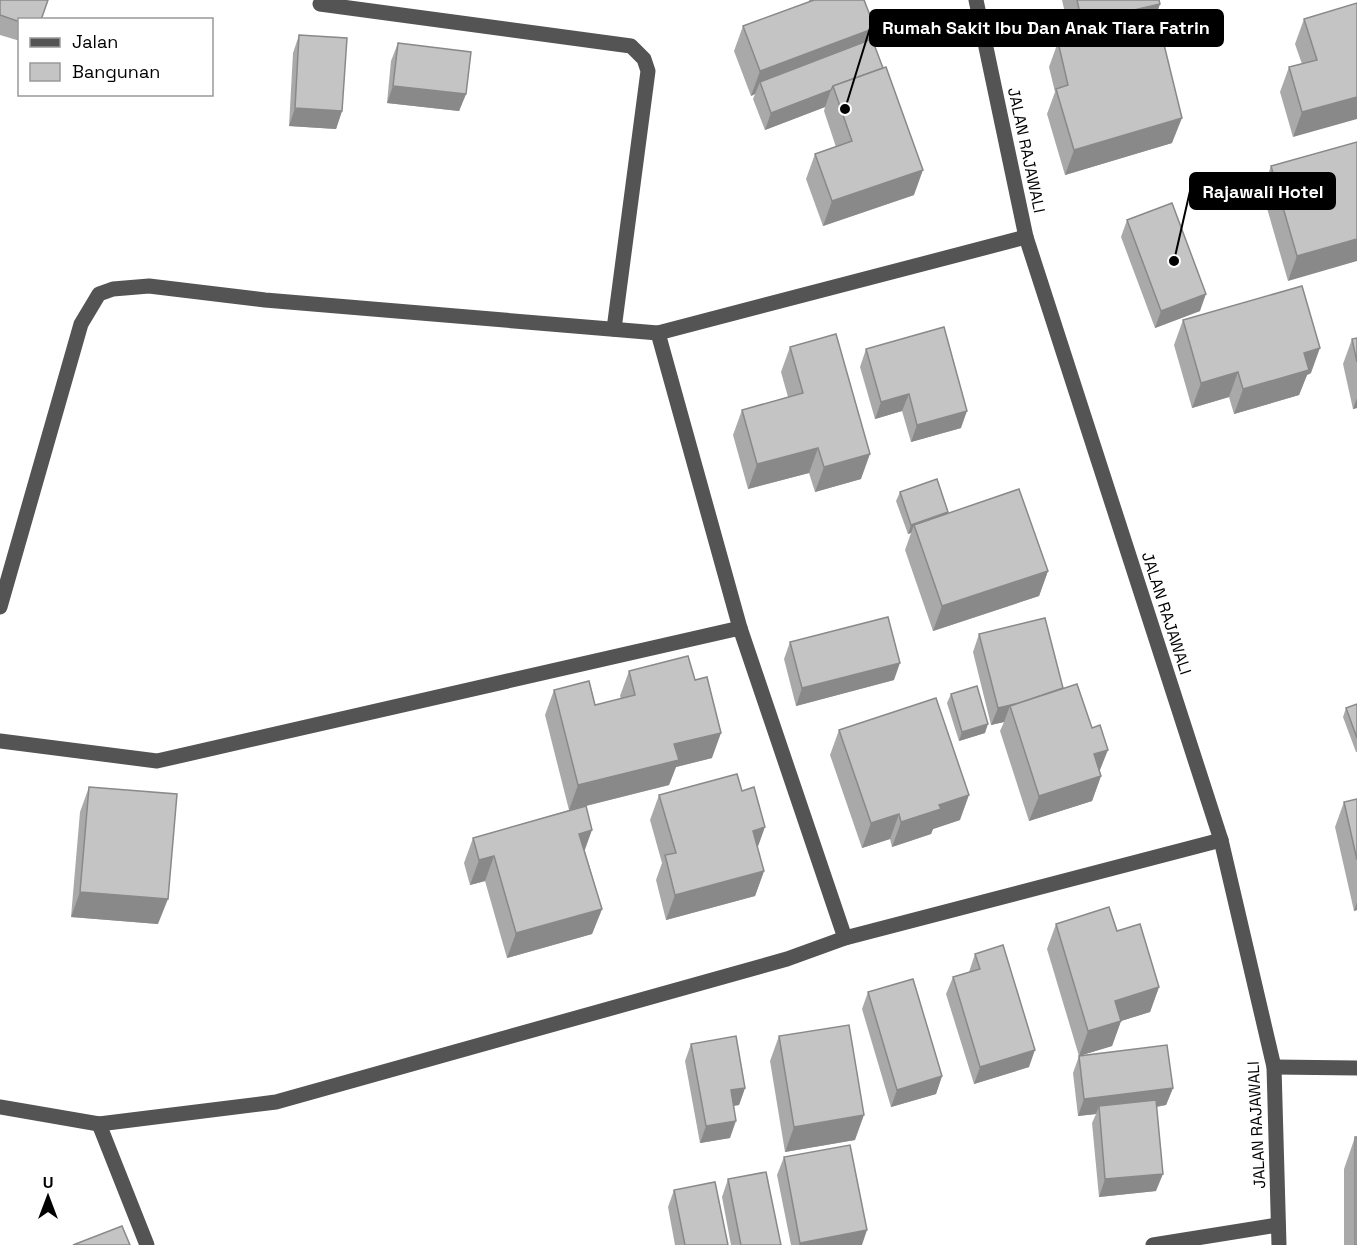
<svg xmlns="http://www.w3.org/2000/svg" width="1357" height="1245" viewBox="0 0 1357 1245" font-family="'Space Grotesk',sans-serif">
<rect width="100%" height="100%" fill="#fff"/>
<g fill="none" stroke-linecap="round" stroke-linejoin="round">
<g stroke="#545454" stroke-width="15">
<path d="M976 0 1026 237 1221 840 1274 1067 1279 1245"/>
<path d="M320 4 631 46 644 59 648 71 614 329"/>
<path d="M658 333 740 628"/>
<path d="M0 607 81 324 99 294 113 289 149 286 265 300 658 333 1026 237"/>
<path d="M0 741 157 761 740 628 845 938"/>
<path d="M1274 1067 1357 1068"/>
<path d="M0 1107 99 1124 276 1102 787 959 845 938 1221 840"/>
<path d="M99 1124 147 1245"/>
<path d="M1153 1245 1278 1225"/>
</g>
</g>
<g fill="#a9a9a9">
<path d="M0 0 20 20V41L0 35Z"/>
<path d="M809 0H865L870 40 914 195 823 226 806 179 815 154 836 147 824 111 825 107 765 130 753 99 755 94 751 96 734 51 743 26 809 2Z"/>
<path d="M1062 0H1159L1160 4 1154 21 1172 143 1065 175 1047 114 1055 92 1049 67 1058 42 1071 39Z"/>
<path d="M1357 3 1293 137 1280 92 1289 67 1302 64 1295 44 1304 19Z"/>
<path d="M299 35 342 111 336 129 289 126 293 53Z"/>
<path d="M398 43 466 94 459 111 387 103 391 61Z"/>
<path d="M1357 142 1288 281 1262 191 1271 166Z"/>
<path d="M1127 220 1200 311 1155 328 1121 237Z"/>
<path d="M1183 320 1311 373 1307 375 1299 395 1234 414 1229 397 1192 408 1174 345Z"/>
<path d="M1357 338V408L1353 409 1343 364 1352 339Z"/>
<path d="M790 347 861 479 815 492 809 473 748 489 733 435 742 410 788 397 781 372Z"/>
<path d="M866 349 961 428 911 442 902 411 875 419 860 367Z"/>
<path d="M900 492 948 512V514L1048 571 1039 596 933 631 905 550 911 533 908 534 896 501Z"/>
<path d="M979 634 1063 688 1101 776 1092 801 1029 821 1000 731 1004 722 991 725 973 652Z"/>
<path d="M790 642 894 680 796 706 784 659Z"/>
<path d="M629 671 712 758 676 767 669 785 586 806 585 851 602 909 592 934 507 958 485 881 470 885 464 863 473 838 569 810 545 715 554 690 595 705 621 699 620 696Z"/>
<path d="M951 694 985 733 959 741 947 703Z"/>
<path d="M1357 704V752H1356L1343 717 1346 708Z"/>
<path d="M839 730 960 820 933 829 931 834 892 847 890 839 862 848 830 755Z"/>
<path d="M89 787 158 924 71 917 80 812Z"/>
<path d="M742 791 764 871 755 896 666 920 656 880 662 863 650 820 659 795Z"/>
<path d="M1357 799V910L1354 911 1335 827 1344 802Z"/>
<path d="M1056 924 1117 931 1159 987 1150 1012 1121 1021 1112 1046 1079 1056 1047 949Z"/>
<path d="M975 954 1029 1067 974 1084 946 994 953 977 969 972Z"/>
<path d="M868 992 942 1076 936 1094 891 1107 862 1009Z"/>
<path d="M779 1036 855 1140 785 1152 770 1061Z"/>
<path d="M691 1044 745 1088 739 1105 733 1106 730 1138 700 1143 685 1061Z"/>
<path d="M1079 1056 1173 1088 1166 1105 1157 1107 1156 1191 1099 1197 1092 1123 1096 1114 1078 1116 1073 1073Z"/>
<path d="M1355 1137 1357 1245H1344V1169Z"/>
<path d="M784 1157 862 1245H791L777 1175Z"/>
<path d="M728 1179 781 1245H731L722 1197Z"/>
<path d="M674 1190 728 1245H675L668 1207Z"/>
</g>
<g fill="#898989">
<path d="M1160 4 1151 29 1073 47 1082 22Z"/>
<path d="M875 28 866 53 760 82 755 94 751 96 760 71Z"/>
<path d="M393 86 466 94 459 111 387 103Z"/>
<path d="M831 90 825 107 765 130 771 113Z"/>
<path d="M1357 97V119L1293 137 1302 112Z"/>
<path d="M295 108 342 111 336 129 289 126Z"/>
<path d="M1182 118 1172 143 1065 175 1074 150Z"/>
<path d="M923 170 914 195 823 226 832 201Z"/>
<path d="M1357 239V261L1288 281 1297 256Z"/>
<path d="M1206 294 1200 311 1155 328 1161 311Z"/>
<path d="M1320 348 1311 373 1307 375 1299 395 1234 414 1243 389 1304 353Z"/>
<path d="M1238 372 1229 397 1192 408 1201 383Z"/>
<path d="M909 394 902 411 875 419 881 402Z"/>
<path d="M1357 398V408L1353 409Z"/>
<path d="M967 411 961 428 911 442 917 425Z"/>
<path d="M818 448 809 473 748 489 757 464Z"/>
<path d="M870 454 861 479 815 492 824 467Z"/>
<path d="M948 512 945 521 914 525 911 533 908 534 911 525Z"/>
<path d="M1048 571 1039 596 933 631 942 606Z"/>
<path d="M900 663 894 680 796 706 802 688Z"/>
<path d="M1064 691 1010 706 1004 722 991 725 998 708Z"/>
<path d="M988 724 985 733 959 741 962 732Z"/>
<path d="M721 733 712 758 676 767 669 785 569 810 578 785 674 744Z"/>
<path d="M1108 750 1098 775 1094 754Z"/>
<path d="M1101 776 1092 801 1029 821 1039 796Z"/>
<path d="M969 795 960 820 933 829 931 834 892 847 901 822 939 805Z"/>
<path d="M899 814 890 839 862 848 871 823Z"/>
<path d="M765 827 756 852 753 831Z"/>
<path d="M592 830 583 855 579 834Z"/>
<path d="M494 856 485 881 470 885 479 860Z"/>
<path d="M764 871 755 896 666 920 675 895Z"/>
<path d="M80 892 168 899 158 924 71 917Z"/>
<path d="M1357 902V910L1354 911Z"/>
<path d="M602 909 592 934 507 958 516 933Z"/>
<path d="M1159 987 1150 1012 1121 1021 1112 1046 1079 1056 1088 1031 1115 1001Z"/>
<path d="M1035 1050 1029 1067 974 1084 980 1067Z"/>
<path d="M942 1076 936 1094 891 1107 897 1090Z"/>
<path d="M745 1088 739 1105 724 1107 731 1090Z"/>
<path d="M1173 1088 1166 1105 1099 1114V1106L1096 1114 1078 1116 1084 1099Z"/>
<path d="M864 1115 855 1140 785 1152 794 1127Z"/>
<path d="M736 1121 730 1138 700 1143 706 1126Z"/>
<path d="M1163 1174 1156 1191 1099 1197 1105 1179Z"/>
<path d="M867 1230 862 1245H799L800 1243Z"/>
</g>
<g fill="#c4c4c4" stroke="#898989" stroke-width="1.5">
<path d="M0 0H48L41 20H20V22L0 15Z"/>
<path d="M814 0H864L875 28 760 71 743 26Z"/>
<path d="M1077 0H1159L1160 4 1082 22Z"/>
<path d="M1357 3V97L1302 112 1289 67 1317 60 1304 19Z"/>
<path d="M1158 20 1182 118 1074 150 1056 89 1068 85 1058 42Z"/>
<path d="M299 35 347 38 342 111 295 108Z"/>
<path d="M872 39 883 68 833 86 831 90 771 113 760 82Z"/>
<path d="M398 43 471 52 466 94 393 86Z"/>
<path d="M886 67 923 170 832 201 815 154 852 141 833 86Z"/>
<path d="M1357 142V239L1297 256 1271 166Z"/>
<path d="M1172 203 1206 294 1161 311 1127 220Z"/>
<path d="M1302 286 1320 348 1304 353 1309 370 1243 389 1238 372 1201 383 1183 320Z"/>
<path d="M944 327 967 411 917 425 909 394 881 402 866 349Z"/>
<path d="M836 334 870 454 824 467 818 448 757 464 742 410 803 393 790 347Z"/>
<path d="M1357 338V362L1352 339Z"/>
<path d="M937 479 948 512 911 525 900 492Z"/>
<path d="M1019 489 1048 571 942 606 914 525Z"/>
<path d="M888 617 900 663 802 688 790 642Z"/>
<path d="M1045 618 1063 688 1019 703 998 708 979 634Z"/>
<path d="M688 656 695 680 707 677 721 733 674 744 679 760 578 785 554 690 589 681 595 705 635 695 629 671Z"/>
<path d="M1077 684 1092 728 1100 725 1108 750 1094 754 1101 776 1039 796 1010 706Z"/>
<path d="M977 686 988 724 962 732 951 694Z"/>
<path d="M936 698 969 795 939 805 941 809 901 822 899 814 871 823 839 730Z"/>
<path d="M1357 704V738L1346 708Z"/>
<path d="M737 774 742 791 754 787 765 827 753 831 764 871 675 895 665 855 676 853 659 795Z"/>
<path d="M89 787 177 794 168 899 80 892Z"/>
<path d="M1357 799V860L1344 802Z"/>
<path d="M586 806 592 830 579 834 602 909 516 933 494 856 479 860 473 838Z"/>
<path d="M1109 907 1117 931 1140 924 1159 987 1115 1001 1121 1021 1088 1031 1056 924Z"/>
<path d="M1003 945 1035 1050 980 1067 953 977 980 969 975 954Z"/>
<path d="M913 979 942 1076 897 1090 868 992Z"/>
<path d="M849 1025 864 1115 794 1127 779 1036Z"/>
<path d="M736 1036 745 1088 731 1090 736 1121 706 1126 691 1044Z"/>
<path d="M1167 1045 1173 1088 1084 1099 1079 1056Z"/>
<path d="M1156 1100 1163 1174 1105 1179 1099 1106Z"/>
<rect x="1355" y="1137" width="2" height="108"/>
<path d="M850 1145 867 1230 800 1243 784 1157Z"/>
<path d="M766 1172 781 1245H741L728 1179Z"/>
<path d="M715 1182 728 1245H685L674 1190Z"/>
<path d="M122 1226 130 1245H73Z"/>
</g>
<g text-anchor="middle" stroke-width="6" stroke-linejoin="round" paint-order="stroke">
<g font-size="16" fill="#000" stroke="#fff">
<text transform="translate(1027 150) rotate(78)" y="6">JALAN RAJAWALI</text>
<text transform="translate(1167 613) rotate(72)" y="6">JALAN RAJAWALI</text>
<text transform="translate(1256 1125) rotate(-93)" y="6">JALAN RAJAWALI</text>
</g>
</g>
<path fill="none" stroke="#000" stroke-width="2" d="M845 109L870 28M1174 261L1190 191"/>
<g fill="#000" stroke="#fff" stroke-width="2">
<circle cx="845" cy="109" r="6"/>
<circle cx="1174" cy="261" r="6"/>
</g>
<g fill="#000" stroke="#000" stroke-width="2">
<rect x="870" y="10" width="353" height="36" rx="6"/>
<rect x="1190" y="173" width="145" height="36" rx="6"/>
</g>
<g font-size="18" text-anchor="middle" font-weight="bold" fill="#fff">
<text x="1046" y="34">Rumah Sakit Ibu Dan Anak Tiara Fatrin</text>
<text x="1263" y="198">Rajawali Hotel</text>
</g>
<rect x="18" y="18" width="195" height="78" fill="#ffffff" stroke="#999999" stroke-width="1.5"/>
<rect x="30" y="38" width="30" height="9" fill="#545454" stroke="#999999" stroke-width="1.5"/>
<text x="72" y="48" font-size="18" fill="#000000">Jalan</text>
<rect x="30" y="63" width="30" height="18" fill="#c4c4c4" stroke="#999999" stroke-width="1.5"/>
<text x="72" y="78" font-size="18" fill="#000000">Bangunan</text>
<g transform="translate(48 1197)" stroke="#ffffff" stroke-width="4.5" paint-order="stroke">
<path d="M0-4.5L10 22L0 15L-10 22Z" fill="#000000"/>
<text y="-9" font-size="16" font-weight="bold" text-anchor="middle" fill="#000000">U</text>
</g>
</svg>
